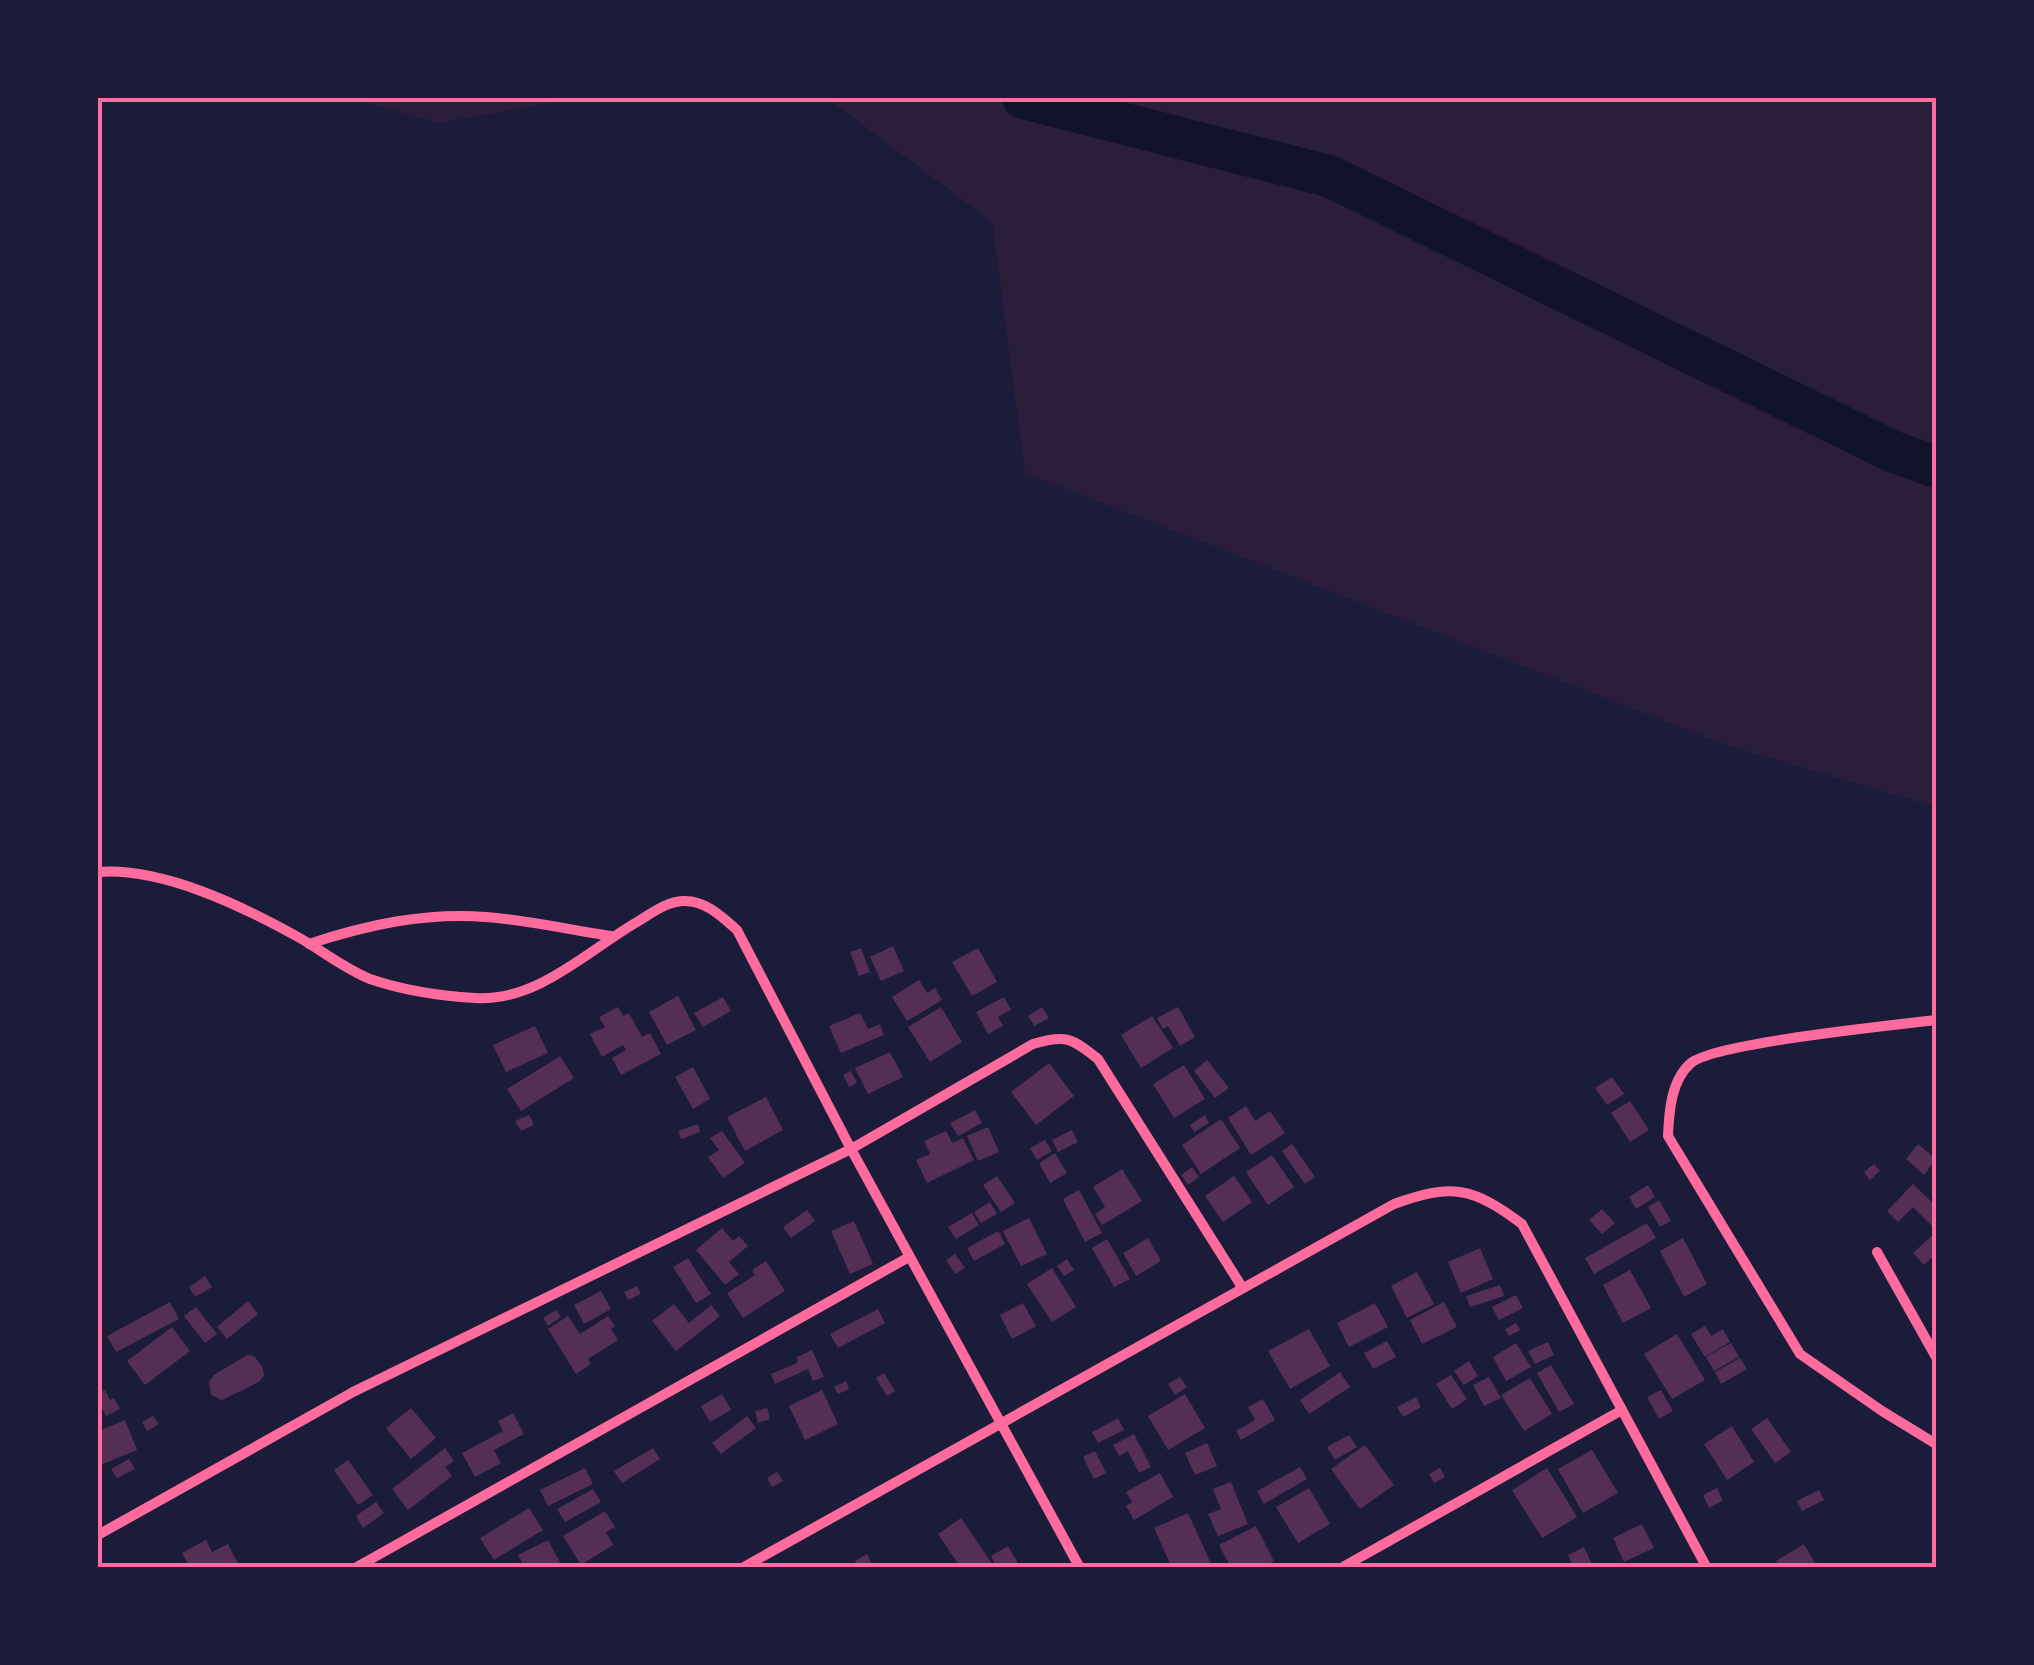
<svg xmlns="http://www.w3.org/2000/svg" width="2034" height="1665" viewBox="0 0 2034 1665" font-family="Poppins,sans-serif">
<rect width="100%" height="100%" fill="#1b1b3a"/>
<g fill="#2a1e3b">
<path d="M349 98H579L439 123Z"/>
<path d="M827 98H1936V807L1726 745 1025 473 992 222Z"/>
</g>
<g fill="none" stroke-linecap="round" stroke-linejoin="round">
<path stroke="#12122b" stroke-width="42" d="M1023 98 1329 176 1894 452 1936 467"/>
</g>
<g fill="#542f53">
<path d="M893 946 904 971 881 981 870 957Z"/>
<path d="M861 948 870 972 859 976 850 952Z"/>
<path d="M978 948 997 982 972 996 952 962Z"/>
<path d="M919 980 927 993 935 988 942 1000 907 1021 892 997Z"/>
<path d="M678 996 696 1030 667 1045 649 1012Z"/>
<path d="M723 997 731 1011 703 1027 694 1013Z"/>
<path d="M1004 997 1011 1010 998 1017 1003 1026 988 1034 976 1012Z"/>
<path d="M618 1007 623 1016 629 1013 642 1037 650 1033 661 1054 621 1075 612 1058 626 1050 623 1045 602 1057 590 1034 605 1027 599 1017Z"/>
<path d="M941 1007 962 1042 930 1062 908 1027Z"/>
<path d="M1042 1007 1049 1018 1034 1026 1028 1016Z"/>
<path d="M1178 1007 1195 1037 1180 1046 1168 1026 1163 1029 1157 1018Z"/>
<path d="M860 1013 868 1029 880 1024 884 1035 841 1053 829 1026Z"/>
<path d="M1152 1016 1173 1048 1141 1068 1121 1035Z"/>
<path d="M535 1026 548 1053 506 1072 493 1045Z"/>
<path d="M890 1052 903 1077 868 1094 855 1068Z"/>
<path d="M560 1056 574 1078 521 1111 507 1089Z"/>
<path d="M1207 1060 1229 1088 1215 1098 1194 1071Z"/>
<path d="M1049 1063 1074 1096 1036 1125 1011 1092Z"/>
<path d="M1184 1065 1205 1099 1174 1118 1153 1084Z"/>
<path d="M693 1067 710 1099 693 1109 675 1077Z"/>
<path d="M851 1071 857 1083 849 1087 843 1075Z"/>
<path d="M1612 1077 1624 1094 1607 1105 1595 1088Z"/>
<path d="M766 1097 783 1130 745 1151 727 1117Z"/>
<path d="M1630 1101 1649 1130 1630 1142 1611 1113Z"/>
<path d="M1246 1106 1255 1121 1270 1111 1285 1133 1251 1155 1228 1118Z"/>
<path d="M975 1110 982 1123 958 1136 950 1123Z"/>
<path d="M529 1115 534 1125 521 1131 515 1121Z"/>
<path d="M1205 1115 1209 1123 1194 1132 1190 1125Z"/>
<path d="M1221 1119 1240 1148 1201 1174 1182 1145Z"/>
<path d="M698 1124 700 1132 681 1139 678 1131Z"/>
<path d="M988 1127 999 1152 978 1161 967 1136Z"/>
<path d="M1072 1130 1078 1142 1058 1152 1052 1140Z"/>
<path d="M722 1131 745 1163 723 1178 708 1157 719 1150 710 1138Z"/>
<path d="M946 1131 952 1143 963 1138 974 1160 927 1183 916 1160 930 1154 924 1141Z"/>
<path d="M1045 1140 1052 1151 1037 1160 1030 1148Z"/>
<path d="M1292 1144 1315 1177 1305 1184 1282 1151Z"/>
<path d="M1918 1144 1936 1159 1924 1175 1906 1159Z"/>
<path d="M1055 1153 1067 1173 1050 1183 1039 1163Z"/>
<path d="M1272 1155 1294 1187 1268 1205 1246 1172Z"/>
<path d="M1874 1164 1880 1171 1870 1180 1864 1172Z"/>
<path d="M1192 1167 1199 1177 1188 1185 1181 1175Z"/>
<path d="M1122 1169 1142 1201 1102 1225 1095 1214 1105 1207 1093 1187Z"/>
<path d="M997 1176 1015 1203 1001 1212 983 1185Z"/>
<path d="M1234 1176 1252 1202 1223 1222 1205 1196Z"/>
<path d="M1913 1184 1936 1206V1222L1932 1226 1913 1207 1898 1222 1887 1211Z"/>
<path d="M1648 1185 1655 1197 1636 1209 1629 1197Z"/>
<path d="M1079 1190 1102 1233 1085 1242 1063 1199Z"/>
<path d="M1659 1200 1671 1221 1660 1227 1648 1207Z"/>
<path d="M990 1202 997 1214 981 1223 974 1212Z"/>
<path d="M1602 1209 1615 1223 1602 1234 1589 1220Z"/>
<path d="M807 1210 815 1221 791 1238 783 1227Z"/>
<path d="M972 1213 979 1225 956 1239 948 1227Z"/>
<path d="M1029 1218 1047 1254 1021 1266 1003 1231Z"/>
<path d="M854 1221 873 1264 850 1274 831 1231Z"/>
<path d="M1647 1223 1656 1238 1594 1274 1585 1258Z"/>
<path d="M722 1228 733 1241 739 1236 748 1246 729 1262 739 1274 725 1285 696 1250Z"/>
<path d="M998 1231 1005 1244 974 1261 967 1248Z"/>
<path d="M1936 1232V1254L1924 1265 1913 1253Z"/>
<path d="M1148 1238 1161 1261 1136 1276 1123 1253Z"/>
<path d="M1683 1238 1707 1284 1684 1297 1660 1251Z"/>
<path d="M1107 1239 1130 1279 1114 1287 1092 1248Z"/>
<path d="M1480 1248 1493 1279 1461 1293 1448 1262Z"/>
<path d="M955 1254 965 1268 955 1274 946 1260Z"/>
<path d="M688 1258 711 1294 696 1303 673 1267Z"/>
<path d="M1067 1259 1074 1270 1064 1276 1057 1266Z"/>
<path d="M766 1261 785 1291 743 1318 727 1293 755 1275 752 1270Z"/>
<path d="M1052 1268 1076 1307 1052 1322 1027 1284Z"/>
<path d="M1630 1270 1651 1308 1623 1323 1603 1285Z"/>
<path d="M1417 1272 1434 1304 1407 1318 1391 1286Z"/>
<path d="M205 1276 212 1287 195 1297 189 1287Z"/>
<path d="M1500 1285 1504 1296 1470 1307 1466 1296Z"/>
<path d="M637 1286 641 1294 628 1300 624 1292Z"/>
<path d="M601 1291 611 1309 584 1324 574 1305Z"/>
<path d="M1516 1295 1523 1308 1499 1320 1492 1307Z"/>
<path d="M248 1301 258 1314 227 1339 217 1327Z"/>
<path d="M170 1302 179 1319 116 1352 107 1336Z"/>
<path d="M1444 1302 1457 1327 1422 1344 1410 1320Z"/>
<path d="M1023 1303 1036 1326 1012 1339 1000 1315Z"/>
<path d="M1375 1303 1388 1327 1349 1347 1337 1323Z"/>
<path d="M674 1304 689 1323 711 1305 720 1316 676 1351 652 1321Z"/>
<path d="M196 1307 217 1334 205 1343 184 1316Z"/>
<path d="M878 1309 885 1323 838 1348 830 1334Z"/>
<path d="M556 1310 561 1317 548 1326 543 1318Z"/>
<path d="M568 1316 580 1334 608 1316 615 1326 611 1329 618 1340 588 1359 591 1364 576 1374 548 1329Z"/>
<path d="M1516 1323 1520 1330 1509 1336 1505 1329Z"/>
<path d="M1705 1326 1711 1336 1723 1329 1730 1342 1705 1357 1691 1334Z"/>
<path d="M172 1327 190 1351 145 1385 127 1361Z"/>
<path d="M1309 1329 1330 1366 1290 1389 1268 1351Z"/>
<path d="M1677 1334 1705 1380 1672 1399 1644 1354Z"/>
<path d="M1387 1341 1396 1357 1373 1369 1364 1353Z"/>
<path d="M1548 1342 1554 1355 1535 1364 1528 1351Z"/>
<path d="M1516 1343 1531 1367 1506 1381 1493 1357Z"/>
<path d="M1731 1343 1739 1357 1714 1371 1706 1357Z"/>
<path d="M812 1350 824 1377 813 1381 808 1369 775 1384 771 1374 797 1363V1357Z"/>
<path d="M247 1355 254 1356 263 1368 264 1376 259 1382 222 1400 211 1395 209 1381 214 1375Z"/>
<path d="M1740 1358 1747 1369 1721 1384 1715 1372Z"/>
<path d="M1469 1361 1478 1376 1464 1385 1454 1371Z"/>
<path d="M1551 1365 1574 1404 1559 1412 1537 1373Z"/>
<path d="M1340 1372 1350 1387 1309 1414 1300 1400Z"/>
<path d="M884 1373 895 1391 887 1396 876 1378Z"/>
<path d="M1451 1375 1467 1399 1452 1409 1436 1384Z"/>
<path d="M1180 1377 1187 1387 1175 1395 1168 1384Z"/>
<path d="M1489 1377 1501 1398 1484 1406 1473 1385Z"/>
<path d="M1530 1378 1552 1414 1524 1431 1501 1395Z"/>
<path d="M846 1381 849 1389 838 1394 834 1387Z"/>
<path d="M105 1390 110 1400 114 1398 120 1409 106 1416 101 1406 98 1408V1394Z"/>
<path d="M822 1390 838 1424 805 1440 789 1406Z"/>
<path d="M1661 1390 1673 1411 1659 1419 1647 1397Z"/>
<path d="M722 1394 731 1410 710 1422 701 1406Z"/>
<path d="M1185 1394 1205 1428 1168 1450 1148 1416Z"/>
<path d="M1416 1397 1421 1407 1403 1417 1397 1407Z"/>
<path d="M1263 1399 1275 1420 1241 1440 1236 1431 1255 1420 1248 1407Z"/>
<path d="M411 1408 436 1438 411 1459 386 1428Z"/>
<path d="M767 1408 770 1419 758 1423 755 1411Z"/>
<path d="M513 1413 524 1434 494 1450 501 1463 475 1477 462 1453 503 1431 498 1421Z"/>
<path d="M153 1416 159 1424 147 1431 142 1422Z"/>
<path d="M747 1416 756 1428 721 1454 712 1443Z"/>
<path d="M1118 1418 1124 1430 1098 1443 1092 1432Z"/>
<path d="M1767 1418 1791 1452 1775 1463 1751 1429Z"/>
<path d="M125 1420 137 1450 98 1466V1431Z"/>
<path d="M1732 1426 1754 1462 1727 1480 1704 1444Z"/>
<path d="M1134 1434 1151 1467 1139 1473 1128 1451 1119 1456 1113 1445Z"/>
<path d="M1349 1435 1357 1447 1335 1460 1327 1447Z"/>
<path d="M1207 1443 1217 1466 1195 1475 1185 1453Z"/>
<path d="M1365 1445 1394 1485 1360 1509 1331 1469Z"/>
<path d="M445 1448 454 1461 445 1467 452 1476 408 1510 392 1489Z"/>
<path d="M653 1448 660 1459 622 1483 614 1471Z"/>
<path d="M1592 1450 1618 1493 1583 1513 1558 1469Z"/>
<path d="M1095 1451 1106 1473 1094 1479 1083 1457Z"/>
<path d="M129 1459 135 1469 117 1478 111 1469Z"/>
<path d="M348 1460 373 1495 358 1505 334 1470Z"/>
<path d="M1300 1467 1307 1479 1264 1504 1257 1491Z"/>
<path d="M585 1468 593 1484 548 1506 540 1490Z"/>
<path d="M1440 1468 1445 1477 1434 1483 1429 1474Z"/>
<path d="M1547 1468 1577 1517 1542 1538 1512 1490Z"/>
<path d="M777 1472 783 1481 772 1487 767 1478Z"/>
<path d="M1160 1473 1173 1497 1134 1520 1126 1506 1132 1502 1126 1492Z"/>
<path d="M1231 1482 1248 1524 1218 1536 1208 1514 1221 1509 1213 1489Z"/>
<path d="M1309 1488 1330 1524 1298 1543 1276 1507Z"/>
<path d="M1717 1488 1723 1501 1709 1508 1703 1495Z"/>
<path d="M593 1489 601 1502 565 1522 557 1509Z"/>
<path d="M1819 1490 1824 1500 1802 1511 1797 1501Z"/>
<path d="M376 1502 384 1513 363 1528 356 1516Z"/>
<path d="M529 1508 543 1530 494 1560 480 1538Z"/>
<path d="M605 1511 615 1527 606 1532 613 1545 581 1565 563 1536Z"/>
<path d="M1188 1513 1213 1568H1172L1154 1528Z"/>
<path d="M961 1518 995 1568H961L938 1534Z"/>
<path d="M1642 1524 1654 1548 1624 1562 1613 1538Z"/>
<path d="M1256 1526 1274 1561 1262 1568H1231L1219 1545Z"/>
<path d="M206 1540 212 1552 228 1544 240 1568H181L188 1564 182 1553Z"/>
<path d="M548 1540 563 1568H525L518 1555Z"/>
<path d="M1804 1544 1818 1568H1780L1776 1561Z"/>
<path d="M1008 1546 1021 1568H997L991 1556Z"/>
<path d="M1584 1547 1594 1568H1574L1568 1555Z"/>
<path d="M867 1554 874 1568H858L855 1561Z"/>
</g>
<g fill="none" stroke-linecap="round" stroke-linejoin="round">
<g stroke="#ff6b9d" stroke-width="10">
<path d="M98 872C162 867 242 906 298 937 321 950 345 969 370 979 402 990 441 996 475 998 537 1002 587 951 637 922 652 913 667 901 685 901 706 901 722 917 737 930L851 1149 1080 1568"/>
<path d="M309 944C366 925 425 912 486 917 528 920 570 930 611 936"/>
<path d="M1936 1020C1896 1025 1714 1043 1691 1063 1671 1080 1669 1112 1668 1136L1800 1354 1882 1411 1936 1444"/>
<path d="M1877 1252 1936 1357"/>
<path d="M98 1535 353 1392 851 1149 1033 1044C1065 1034 1072 1038 1098 1059L1242 1287"/>
<path d="M355 1568 909 1257"/>
<path d="M742 1568 1394 1204C1451 1183 1473 1187 1522 1224L1707 1568"/>
<path d="M1341 1568 1622 1410"/>
</g>
</g>
<rect width="2034" height="1665" fill="none" stroke="#1b1b3a" stroke-width="200"/>
<rect x="100" y="100" width="1834" height="1465" fill="none" stroke="#ff6b9d" stroke-width="4"/>
</svg>
